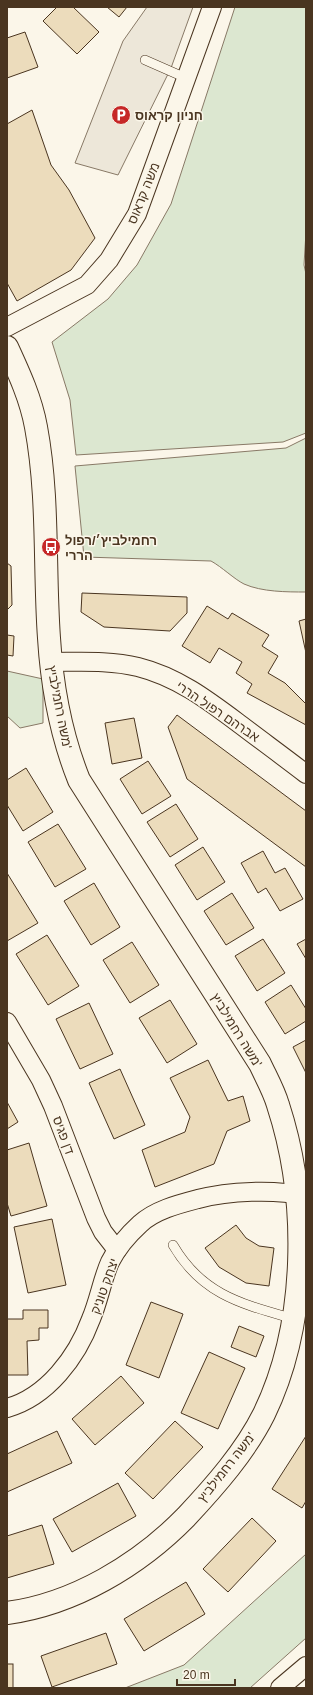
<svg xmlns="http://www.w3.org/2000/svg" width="313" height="1695" viewBox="0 0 313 1695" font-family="Arial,'Noto Sans Hebrew',sans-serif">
<rect width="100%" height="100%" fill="#fbf6e9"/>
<g fill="#dce7d0" stroke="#887966">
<path d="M235 7H306V232L304 265 306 274V433L283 442 76 455 70 400 52 342 108 299 137 265 171 204Z"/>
<path d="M306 438V592C287 592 262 592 244 584 234 579 222 567 211 561L84 557 75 466 286 448Z"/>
<path d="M7 671 43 679V723L20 728 7 716Z"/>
<path d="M306 1554V1638L250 1688H125L184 1665Z"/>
</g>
<path fill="#ede7d9" stroke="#887966" d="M147 7H193L171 68 118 175 75 163 123 41Z"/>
<g fill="#ecdcbc" stroke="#4a3520">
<path d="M57 7H73L99 32 77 54 43 21Z"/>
<path d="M107 7H127L119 17Z"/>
<path d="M25 32 38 67 7 78V38Z"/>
<path d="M32 110 51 165 69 190 95 238 71 270 17 301 7 283V124Z"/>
<path d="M7 563 11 566 12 605 7 610Z"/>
<path d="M82 593 187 597V613L170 631 104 627 81 612Z"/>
<path d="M207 606 228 619 232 613 269 635 262 646 278 656 268 673 285 683 306 704V725L247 693 252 684 236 673 242 662 219 648 210 663 182 646Z"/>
<path d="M306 619V653L299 621Z"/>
<path d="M7 635 14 636 13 656 7 655Z"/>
<path d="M177 715 306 811V867L187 779 168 727Z"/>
<path d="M134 718 142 758 112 764 105 723Z"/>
<path d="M148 761 171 796 142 814 120 779Z"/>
<path d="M26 768 53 812 23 831 7 805V780Z"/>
<path d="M176 804 198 839 170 857 147 822Z"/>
<path d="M58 824 86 869 55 887 28 842Z"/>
<path d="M203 847 225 882 197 900 175 865Z"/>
<path d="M263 851 275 873 285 868 303 899 280 911 266 888 258 893 241 863Z"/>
<path d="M7 873 38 923 7 941Z"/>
<path d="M94 883 120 927 91 945 64 901Z"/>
<path d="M232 893 254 928 226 945 204 911Z"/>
<path d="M47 935 79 986 48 1005 16 954Z"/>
<path d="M263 939 285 973 257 991 235 956Z"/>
<path d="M306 939V959L297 944Z"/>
<path d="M132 942 159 985 130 1003 103 960Z"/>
<path d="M291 985 306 1009V1021L285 1034 265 1002Z"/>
<path d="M170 1000 197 1044 167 1063 139 1018Z"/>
<path d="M89 1003 113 1054 80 1069 56 1019Z"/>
<path d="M306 1040V1073L293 1047Z"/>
<path d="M208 1060 228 1101 243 1096 250 1121 227 1131 214 1164 155 1187 142 1150 185 1132 190 1117 170 1078Z"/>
<path d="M120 1069 145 1125 114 1139 89 1083Z"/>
<path d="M7 1102 18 1122 7 1129Z"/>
<path d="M29 1143 47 1206 11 1216 7 1203V1150Z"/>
<path d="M52 1219 66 1285 28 1293 14 1227Z"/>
<path d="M236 1225 246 1238 259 1246 274 1248 269 1286 246 1283 219 1267 205 1248Z"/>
<path d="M151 1302 183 1314 159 1378 126 1365Z"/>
<path d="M23 1310H48V1328H39V1340L27 1341 28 1375H7V1319H23Z"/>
<path d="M239 1326 264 1336 256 1357 231 1347Z"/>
<path d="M209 1352 245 1368 218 1429 181 1413Z"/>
<path d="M121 1376 144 1403 95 1445 72 1419Z"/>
<path d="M175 1421 203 1447 153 1499 125 1473Z"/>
<path d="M57 1431 72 1463 7 1492V1454Z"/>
<path d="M306 1436V1501L302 1508 272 1489Z"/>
<path d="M118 1483 136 1516 72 1552 53 1519Z"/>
<path d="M252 1518 276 1541 228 1592 203 1569Z"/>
<path d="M42 1525 54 1564 7 1578V1536Z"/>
<path d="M186 1582 205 1614 144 1651 124 1619Z"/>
<path d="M106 1633 117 1664 52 1687 41 1656Z"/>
<rect x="7" y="1664" width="6" height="24"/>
</g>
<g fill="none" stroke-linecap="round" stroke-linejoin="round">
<defs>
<g id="service">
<path d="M145 60 186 78"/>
<path d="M173 1245C202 1295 242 1304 294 1319"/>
</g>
<g id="minor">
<path d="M7 327 87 285 109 260 137 214 212 7"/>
<path d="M51 662C80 662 110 660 138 667 178 677 209 701 241 725 262 741 284 757 306 774"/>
<path d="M7 1022 41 1080 53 1106 96 1218 103 1232 117 1250"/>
<path d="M7 1408C47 1397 77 1357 91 1319 99 1300 102 1280 110 1262 117 1248 129 1234 140 1224 155 1210 179 1204 198 1199 229 1191 274 1189 306 1196"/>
<path d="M280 1688 306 1666"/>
</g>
<path id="tertiary" d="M7 347C19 373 31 399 36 427 49 497 44 568 49 638 52 687 61 735 79 780L260 1064C266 1077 274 1091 278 1105 309 1200 308 1323 264 1414 245 1452 215 1486 186 1517 139 1565 74 1604 7 1613"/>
</defs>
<use href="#service" stroke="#4a3520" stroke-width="10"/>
<use href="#minor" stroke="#4a3520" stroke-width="20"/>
<use href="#tertiary" stroke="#4a3520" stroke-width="24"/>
<use href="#service" stroke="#fbf6e9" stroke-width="9"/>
<use href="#minor" stroke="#fbf6e9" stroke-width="18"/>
<use href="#tertiary" stroke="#fbf6e9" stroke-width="22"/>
</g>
<defs>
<symbol id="parking-disc" viewBox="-11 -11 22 22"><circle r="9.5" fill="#c62828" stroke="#fbf6e9"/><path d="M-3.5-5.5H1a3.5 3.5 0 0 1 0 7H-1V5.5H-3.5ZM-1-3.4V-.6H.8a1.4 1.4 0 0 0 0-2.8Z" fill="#fff"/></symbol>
<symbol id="bus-disc" viewBox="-11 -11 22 22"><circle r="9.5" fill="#c62828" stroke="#fbf6e9"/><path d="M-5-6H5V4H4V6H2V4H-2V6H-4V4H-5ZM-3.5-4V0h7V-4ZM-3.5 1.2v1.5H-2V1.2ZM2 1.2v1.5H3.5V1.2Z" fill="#fff"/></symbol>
</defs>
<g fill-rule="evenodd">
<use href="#parking-disc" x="110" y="104" width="22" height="22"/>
<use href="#bus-disc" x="40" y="536" width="22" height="22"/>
</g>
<g text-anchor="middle" stroke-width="3" stroke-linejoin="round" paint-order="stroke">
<g font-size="13" font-weight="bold" fill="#4a3520" stroke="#fbf6e9" text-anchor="start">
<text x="135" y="120">חניון קראוס</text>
<text x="65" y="545">רחמילביץ׳/רפול<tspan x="65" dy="15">הררי</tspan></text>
</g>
<g font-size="13" fill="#4a3520" stroke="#fbf6e9">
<text transform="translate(143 193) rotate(-68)" y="5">משה קראוס</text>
<text transform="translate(60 707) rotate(79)" y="5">משה רחמילביץ'</text>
<text transform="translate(218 711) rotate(34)" y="5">אברהם רפול הררי</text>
<text transform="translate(237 1030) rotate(58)" y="5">משה רחמילביץ'</text>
<text transform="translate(64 1135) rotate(70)" y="5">דן פגיס</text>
<text transform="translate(104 1286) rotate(-70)" y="5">יצחק טוניק</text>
<text transform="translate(226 1467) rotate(-52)" y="5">משה רחמילביץ'</text>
</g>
</g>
<rect width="313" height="1695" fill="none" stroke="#4a3520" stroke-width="16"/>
<path d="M177 1679v6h58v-6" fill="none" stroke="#4a3520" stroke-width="2"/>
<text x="183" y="1679" font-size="12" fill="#4a3520" stroke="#fbf6e9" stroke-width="3" paint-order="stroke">20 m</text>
</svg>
